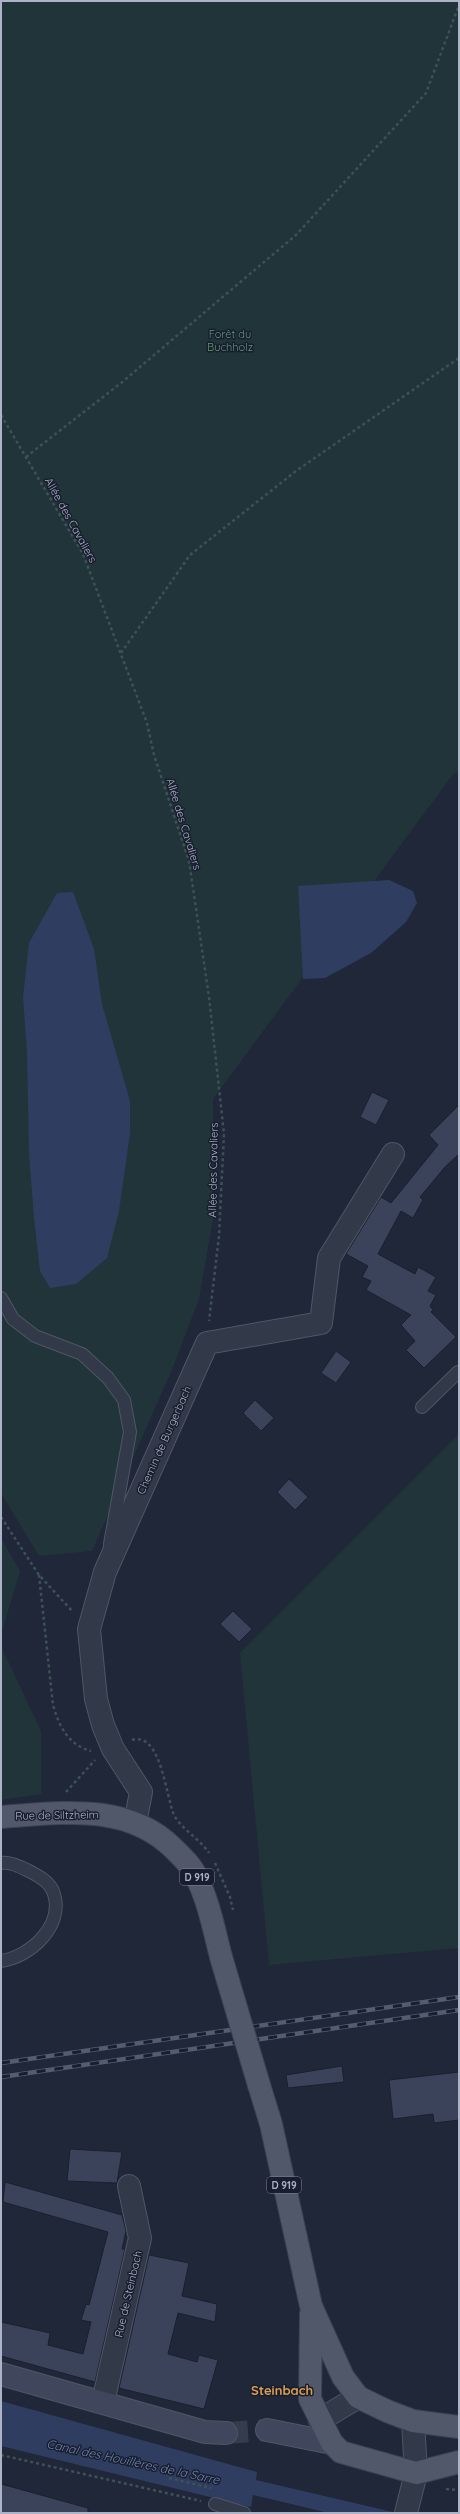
<svg xmlns="http://www.w3.org/2000/svg" width="460" height="2514" viewBox="0 0 460 2514" font-family="Quicksand,sans-serif">
<rect width="100%" height="100%" fill="#1f2739"/>
<g fill="#21343a">
<path d="M1 1H459V772L454 773 213 1099V1219L199 1299 174 1365 92 1551 39 1556 1 1493Z"/>
<path d="M459 1434V1948L269 1965 240 1653Z"/>
<path d="M1 1538 20 1571 1 1635Z"/>
<path d="M1 1646 41 1731V1794L1 1800Z"/>
</g>
<g fill="#2f3d60">
<path d="M389 880 413 891 417 903 406 922 371 953 325 978 303 979 298 886Z"/>
<path d="M73 892 94 949 102 1004 130 1101V1133L119 1211 107 1258 76 1284 50 1288 40 1271 34 1218 29 1153 27 1053 23 997 29 943 57 893Z"/>
<path d="M1 2401 257 2472 256 2480 397 2513H329L253 2495 251 2507 1 2446Z"/>
</g>
<g fill="#3a4359" stroke="#1a2030">
<path d="M372 1092 389 1100 376 1125 360 1117Z"/>
<path d="M459 1105V1154L445 1167 420 1197 423 1200 413 1218 401 1211 378 1254 415 1274 418 1267 436 1277 428 1291 436 1295 430 1306 433 1310 431 1312 456 1337 424 1368 406 1350 415 1341 401 1325 411 1315 366 1290 371 1281 362 1277 368 1266 346 1254 381 1197 391 1203 438 1145 429 1135Z"/>
<path d="M336 1351 351 1362 336 1383 321 1373Z"/>
<path d="M255 1400 274 1418 261 1431 243 1413Z"/>
<path d="M289 1479 308 1497 295 1510 277 1492Z"/>
<path d="M233 1611 252 1629 239 1642 220 1624Z"/>
<path d="M342 2066 344 2082 288 2088 286 2075Z"/>
<path d="M459 2072V2120L434 2123 433 2114 393 2119 389 2080Z"/>
<path d="M70 2149 122 2152 117 2183 67 2181Z"/>
<path d="M5 2182 122 2215 126 2231 122 2249H125L95 2382 1 2356V2322L50 2333 48 2345 83 2354 91 2322 81 2320 86 2304 89 2305 108 2232 3 2202Z"/>
<path d="M149 2255 189 2263 182 2296 217 2304 215 2322 178 2313 168 2354 197 2362 199 2355 218 2360 204 2409 119 2388Z"/>
<path d="M1 2484 88 2508V2513H1Z"/>
</g>
<g fill="none" stroke-linecap="round" stroke-linejoin="round">
<path stroke="#343c4e" stroke-width="22" stroke-dasharray="22 11" stroke-linecap="butt" d="M226 2433 267 2430"/>
<defs>
<g id="lane">
<path d="M1 1298 13 1319 35 1336 82 1354 108 1378 124 1400 130 1432 110 1544"/>
<path d="M422 1407 458 1372"/>
<path d="M1 1863C11 1862 18 1866 27 1870 37 1875 51 1882 54 1894 64 1926 30 1957 1 1961"/>
<path d="M215 2504 244 2513"/>
</g>
<g id="street">
<path d="M135 1823 141 1792 113 1749 103 1725 96 1699 89 1629 105 1572 207 1343 321 1323 329 1258 393 1154"/>
<path d="M103 2402 140 2238 129 2186"/>
<path d="M320 2420 358 2397"/>
<path d="M406 2513 416 2473 413 2421"/>
</g>
<g id="secondary">
<path d="M1 2374 205 2432 226 2433"/>
<path d="M267 2430 332 2443"/>
</g>
<g id="primary">
<path d="M1 1817C61 1813 126 1802 173 1848 181 1856 192 1866 196 1876 209 1902 214 1930 221 1957"/>
<path d="M259 2085 271 2124 311 2306 343 2377 358 2397 387 2411 413 2421 459 2427"/>
<path d="M311 2314 310 2399 332 2443 341 2452 416 2473 459 2462"/>
</g>
</defs>
<use href="#lane" stroke="#505667" stroke-width="14"/>
<use href="#street" stroke="#505667" stroke-width="24"/>
<use href="#secondary" stroke="#505667" stroke-width="24"/>
<use href="#primary" stroke="#3c4253" stroke-width="24"/>
<g stroke="#3e5157" stroke-width="2.5" stroke-dasharray="3 3" stroke-linecap="butt">
<path d="M1 415 83 554 147 723 154 755 189 861 209 997 224 1134 219 1236 209 1321"/>
<path d="M26 457 121 383 296 235 426 93 459 5"/>
<path d="M121 653 190 555 296 471 459 358"/>
<path d="M1 1517 39 1575 73 1612"/>
<path d="M39 1575 53 1705C59 1726 68 1745 91 1751"/>
<path d="M132 1740C161 1731 166 1797 174 1815 181 1829 200 1839 209 1853"/>
<path d="M66 1792 95 1760"/>
<path d="M215 1863 230 1897 233 1910"/>
<path d="M1 2455 201 2501"/>
<path d="M169 2478 211 2488"/>
<path d="M446 2489 459 2490"/>
</g>
<use href="#lane" stroke="#323949" stroke-width="12"/>
<use href="#street" stroke="#323949" stroke-width="22"/>
<use href="#secondary" stroke="#40475d" stroke-width="22"/>
<use href="#primary" stroke="#50586a" stroke-width="22"/>
<defs>
<g id="rail">
<path d="M1 2063 459 1997"/>
<path d="M1 2077 459 2010"/>
</g>
</defs>
<use href="#rail" stroke="#545c71" stroke-width="4.5"/>
<use href="#rail" stroke="#181e2e" stroke-width="3" stroke-dasharray="9" stroke-linecap="butt"/>
<defs>
<path id="primary-bridge" d="M221 1957 259 2085"/>
</defs>
<use href="#primary-bridge" stroke="#3c4253" stroke-width="24" stroke-linecap="butt"/>
<use href="#primary-bridge" stroke="#50586a" stroke-width="22"/>
</g>
<g text-anchor="middle" stroke-width="3" stroke-linejoin="round" paint-order="stroke">
<g fill="#181e2e" stroke="#808698" stroke-width="1">
<rect x="180" y="1869" width="34" height="16" rx="3"/>
<rect x="267" y="2177" width="34" height="16" rx="3"/>
</g>
<g font-size="10" font-weight="bold" fill="#acb3c6">
<text x="197" y="1881">D 919</text>
<text x="284" y="2189">D 919</text>
</g>
<g font-size="11" fill="#629875" stroke="#181e2e">
<text x="230" y="338">Forêt du<tspan x="230" dy="13">Buchholz</tspan></text>
</g>
<g font-size="11" fill="#acb3c6" stroke="#181e2e">
<text transform="translate(71 520) rotate(61)" y="4">Allée des Cavaliers</text>
<text transform="translate(184 824) rotate(73)" y="4">Allée des Cavaliers</text>
<text transform="translate(213 1170) rotate(-89)" y="4">Allée des Cavaliers</text>
<text transform="translate(164 1440) rotate(-66)" y="4">Chemin de Burgerbach</text>
<text transform="translate(57 1815) rotate(-1)" y="4">Rue de Siltzheim</text>
<text transform="translate(128 2294) rotate(-77)" y="4">Rue de Steinbach</text>
</g>
<g font-size="12" font-style="italic" fill="#7286b1" stroke="#181e2e">
<text transform="translate(133 2462) rotate(12)" y="4">Canal des Houillères de la Sarre</text>
</g>
<g font-size="13" font-weight="bold" fill="#db9f53" stroke="#181e2e">
<text x="282" y="2395">Steinbach</text>
</g>
</g>
<rect width="460" height="2514" fill="none" stroke="#acb3c6" stroke-width="4"/>
</svg>
